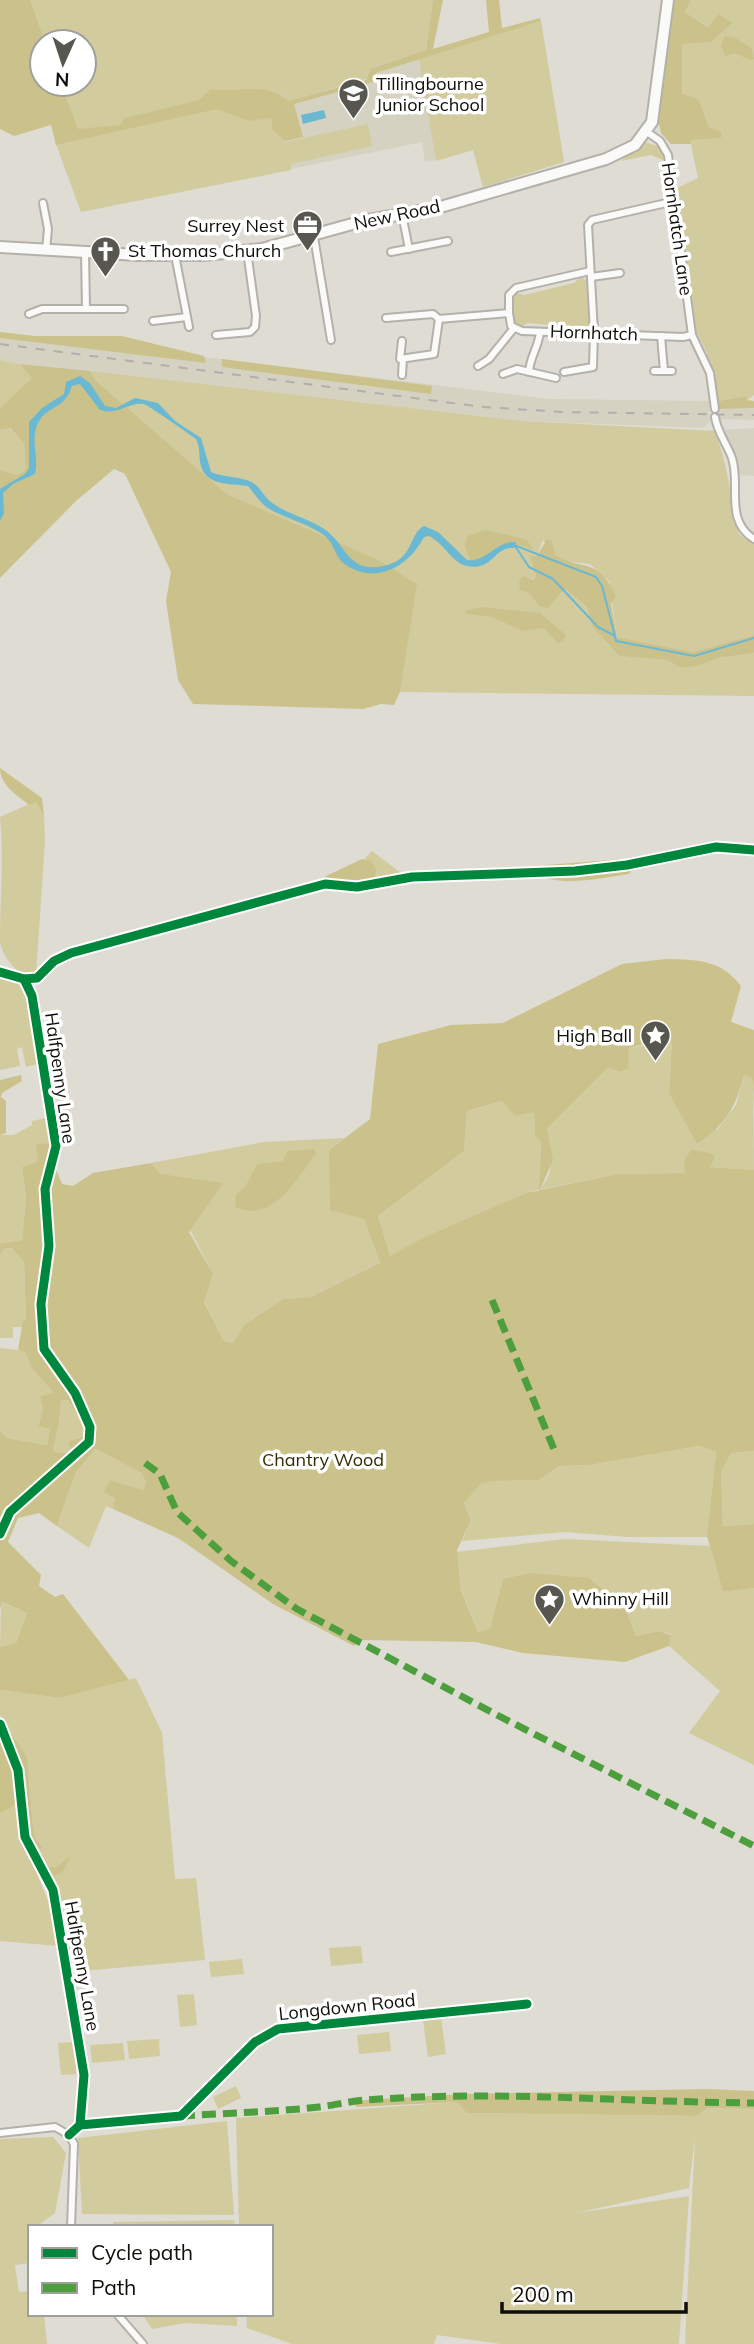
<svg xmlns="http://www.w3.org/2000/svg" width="754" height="2344" viewBox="0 0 754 2344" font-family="Mulish,sans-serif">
<rect width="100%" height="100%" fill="#dedcd3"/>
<g fill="#d5d2c1">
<path d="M541 21 564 162 483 187 473 150 425 162 422 142 81 212 55 141 377 81 376 73Z"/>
<path d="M0 332 549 399 709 401 710 422 703 428 523 421 19 364 0 360Z"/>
<path d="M754 408V420L719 419 718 409Z"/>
<path d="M754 428V476L739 475 724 430Z"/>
</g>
<g fill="#d2cb9e">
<path d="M29 0H433L426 50 370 69 366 79 288 101 280 94 274 115 286 145V142L368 124 372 146 291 164V170L81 212 55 141 59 84H84V42H44Z"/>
<path d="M691 0H754V395L747 400 746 396 718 401 707 353 696 331 675 189 698 178 690 140 720 138 709 127 699 100 682 93V44L709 27 685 12Z"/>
<path d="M541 21 564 162 483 187 473 150 436 161 419 59Z"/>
<path d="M644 142 658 146 665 161 651 155 621 161Z"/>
<path d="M581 277 588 282 591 328 527 323 522 327 512 321 511 298 516 293 524 295 574 283Z"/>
<path d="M0 360 19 364 33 378 0 408Z"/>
<path d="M90 371 523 421 714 431C730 467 729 498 739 534L754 543V635L693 652 617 637 609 581 590 564 566 561 554 555 543 540 537 556 531 555 536 576 520 590 530 594 539 606 554 599 565 587 587 607 592 626 619 656 667 660 681 668 698 666 718 658 754 653V696L400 692 416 584 379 560 227 494 95 380Z"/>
<path d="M9 428 24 444 26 469 17 475 3 470 0 472V430Z"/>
<path d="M36 801 44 815 45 841 36 975C21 982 2 956 0 942 0 902 4 857 0 817Z"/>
<path d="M372 851 401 873 374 879 377 870 365 858Z"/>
<path d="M0 975 20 980 31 1007 42 1063 26 1067 22 1047 17 1049 20 1066 0 1070Z"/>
<path d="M672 1041 669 1093 717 1130 736 1105 744 1075 753 1079 754 1170 710 1167 685 1173 618 1174 528 1192 424 1237 390 1257 378 1216 464 1151 467 1111 503 1101 534 1112 535 1135 541 1140 539 1190C558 1170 549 1151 547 1129L608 1068 620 1072 629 1048Z"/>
<path d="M50 1117 54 1143 38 1161 22 1167 26 1198 22 1240 0 1243V1135H14L32 1125V1121Z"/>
<path d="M344 1138 329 1150 364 1219 380 1263 311 1297 283 1299 244 1325 233 1343 224 1341 204 1301 213 1274 161 1174 151 1163 264 1142Z"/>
<path d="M12 1248 24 1262 26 1320 23 1321V1327H13V1338H0V1255L4 1249Z"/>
<path d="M0 1348 25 1351 33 1368 55 1394 40 1396 43 1410 38 1426 50 1429 47 1445 7 1438 0 1430Z"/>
<path d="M68 1400 86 1430 83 1436 76 1438 68 1453 56 1452 53 1449 59 1425 61 1401Z"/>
<path d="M699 1446 716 1452 707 1537H627L565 1532 462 1541 471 1520 464 1502 479 1484 492 1481 539 1480 559 1466 590 1465Z"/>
<path d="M94 1449 143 1473 146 1482 143 1490 110 1480 115 1498 113 1509 106 1506 89 1548 57 1526 76 1472Z"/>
<path d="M754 1451V1524L723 1526 721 1473 731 1453Z"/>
<path d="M565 1539 710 1546 723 1592 754 1588V1765L689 1733 720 1691 669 1646 671 1634 659 1631 636 1636 625 1608 503 1579 490 1630 478 1632 461 1590 457 1552Z"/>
<path d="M1 1602 27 1613 16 1643 0 1647Z"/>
<path d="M136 1678 162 1733 175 1879 196 1878 205 1960 71 1972 57 1893 35 1851 43 1848 35 1837 33 1826 27 1757 0 1715V1690L60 1698Z"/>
<path d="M18 1799 21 1833 53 1914 58 1946 0 1941V1813L16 1805Z"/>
<path d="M361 1946 363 1963 331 1966 329 1948Z"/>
<path d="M242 1959 244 1974 211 1977 209 1962Z"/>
<path d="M194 1994 197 2025 180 2027 177 1995Z"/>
<path d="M441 2018 446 2054 428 2057 423 2020Z"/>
<path d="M389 2032 391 2051 359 2054 357 2035Z"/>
<path d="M159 2039 160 2056 129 2059 127 2041Z"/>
<path d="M75 2042 76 2074 61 2075 58 2043Z"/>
<path d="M123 2043 125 2060 92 2063 90 2045Z"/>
<path d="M236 2086 241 2098 218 2109 213 2097Z"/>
<path d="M457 2102 468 2113 696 2116 706 2108 754 2109V2344H685L695 2137 689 2188 576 2213 689 2196 679 2344H501L437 2335 434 2344H292L247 2328 246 2314H271V2227H239L236 2118Z"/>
<path d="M227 2121 234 2215 82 2214 78 2138Z"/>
<path d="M53 2137 66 2153 55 2213 36 2227H30V2263L15 2265 19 2292 30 2291V2314H44L47 2344H0V2139Z"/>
<path d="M234 2220 235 2227H113V2222Z"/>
<path d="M142 2314H237V2326L185 2323 152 2329Z"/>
</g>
<g fill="#cbc28b" fill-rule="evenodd">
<path d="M0 0H30L45 42H42V84H61L78 129 120 125 125 118 199 100 211 89C236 94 266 80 288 101L366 80 370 69 426 50 433 0H443L433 49 489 32 486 0H499L502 28 540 18 541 21 376 73 377 81 294 104 303 137 285 141 272 129V118L248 121 217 109 56 145 51 125 14 136 0 129Z"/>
<path d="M672 0H691L685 12 708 27 719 14 732 23 711 42 682 44V93L699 100 709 127 721 132V138L691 140V144H671L661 133 658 119Z"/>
<path d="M725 36 736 38 751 48 754 59 749 60 735 53 725 56 721 45Z"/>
<path d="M0 332 34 336H122L204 356 206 363 0 338Z"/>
<path d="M222 359 432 386 431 394 222 367Z"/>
<path d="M19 364 90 371 95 380 227 494 379 560 417 584 400 692 394 705 381 704 363 709 193 704 178 680 166 601 171 572 125 474 114 469 76 501 0 578V472L2 470 17 475 26 469 24 444 10 428 0 430V408L32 378Z"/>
<path d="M746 396 747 400 754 401V408L718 409V401Z"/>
<path d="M485 530 526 539 534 550C488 531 499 561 470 561L465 546 467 536Z"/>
<path d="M547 539 552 541 555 555C585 572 597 556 616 596L611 604 617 637 693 652 754 635V653L718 658 698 666 681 668 667 660 619 656 592 626 587 607 565 588 548 608 539 606 530 594 520 590 519 582 523 576 533 580 536 576 530 555 537 556Z"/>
<path d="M481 607 540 613 566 635 563 641 558 643 544 628 523 631 492 617 468 614 464 611Z"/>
<path d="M0 768 42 798 44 815 36 802 29 805C17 795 0 785 0 768Z"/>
<path d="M362 859 370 860 377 870 374 879 346 881 324 877Z"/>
<path d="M623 859 636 865 629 874C601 878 564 887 537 875L546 865Z"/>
<path d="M666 959C698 960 720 959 741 986L731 1022 754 1030V1112L753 1079 744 1075C735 1109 726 1124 697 1144L669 1093 672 1041 657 1052 645 1044 629 1048 628 1068 620 1072 608 1068 547 1129 553 1160 540 1190 618 1174 685 1173 684 1161 691 1150 711 1153 715 1157 710 1167 754 1170V1451L731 1453 721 1473 723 1526 754 1524V1588L723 1592 707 1536 716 1452 699 1446 590 1465 559 1466 539 1480 493 1481 480 1484 464 1503 471 1520 457 1550 461 1591 478 1632 490 1629 503 1579 531 1573 589 1578 625 1608 636 1636 659 1631 671 1635 669 1646 625 1662 523 1653 476 1642 360 1640 354 1646 273 1604 178 1538 113 1509 115 1498 104 1492 110 1480 143 1490 146 1482 142 1473 95 1449 76 1472 57 1526 39 1513 18 1518 8 1542 41 1575 39 1586 55 1597 63 1594 129 1680 60 1698 0 1690V1647L16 1643 27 1613 2 1602 0 1609V1430L7 1438 47 1445 50 1429 38 1426 43 1410 40 1396 54 1393 32 1368 25 1352 18 1350 23 1321 26 1320 24 1262 12 1248 4 1249 0 1255V1243L22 1240 26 1198 22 1167 38 1161 36 1144 54 1143 49 1166 55 1167 62 1184 73 1186 93 1173 151 1163 161 1174 223 1183 189 1232 213 1274 204 1302 224 1341 233 1343 244 1325 283 1299 311 1297 380 1263 364 1219 330 1210 329 1150 370 1119 378 1044 451 1025 503 1023 622 964ZM502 1101 515 1116 534 1112 535 1135 541 1141 539 1191 528 1192 424 1237 390 1256 378 1216 464 1151 467 1111ZM68 1400 86 1430 83 1436 68 1442 71 1449 68 1453 56 1452 53 1449 59 1425 61 1401Z"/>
<path d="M21 1075 22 1081 2 1093 1 1097 6 1101V1133L0 1135V1080Z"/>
<path d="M314 1149 316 1154C296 1179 273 1224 235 1207L236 1195 245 1187 257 1164 283 1161 287 1151Z"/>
<path d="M4 1722 27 1757 33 1826 35 1837 43 1848 35 1851 28 1836 22 1775Z"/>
<path d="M0 1729C9 1751 26 1781 16 1805L0 1813Z"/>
<path d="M42 1854 49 1867 56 1868 70 1856 63 1872 50 1878 38 1856Z"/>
<path d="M708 2089 754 2091V2109L707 2108 696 2116 467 2113 457 2102 357 2107 351 2101 462 2094Z"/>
</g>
<g fill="#6bb8d3">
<path d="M324 110 326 118 303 124 301 115Z"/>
<path d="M80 376 90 383 105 406 116 408 135 398 158 403 175 421 201 438 211 472C224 478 243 476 253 483 260 487 264 497 271 502 286 514 308 518 324 529 347 544 347 574 384 566 415 559 408 534 424 526L438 532 467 560C487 563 495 541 516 542L514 548C497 547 494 563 480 566 454 572 448 545 429 536L424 537C409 566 375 587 343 563 335 556 334 543 325 536 309 524 288 519 271 510 261 505 255 494 248 486 230 483 204 487 200 462 199 453 200 447 196 439 189 434 148 405 144 404 128 402 118 416 100 410L80 384 72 386C64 411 48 404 38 423 30 439 39 457 35 474L13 484 3 493 4 514 0 521V489L25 474 29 468V422L42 408 64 394 66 382Z"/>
</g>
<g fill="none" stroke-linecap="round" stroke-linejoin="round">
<g stroke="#6bb8d3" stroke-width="2">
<path d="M514 545 596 577 602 586 615 636"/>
<path d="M515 546 529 567 553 579 598 627 615 636 616 641 694 656 754 638"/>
</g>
<defs>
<g id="street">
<path d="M647 132 660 141 668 155 692 335 710 373 715 409"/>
<path d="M43 203 48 229 46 250"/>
<path d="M402 214 409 249"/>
<path d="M314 237 331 340"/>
<path d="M391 252 448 241"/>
<path d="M85 253 86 308"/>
<path d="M175 255 189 327"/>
<path d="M591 277 620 273"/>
<path d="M509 313 511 326 522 331 683 337 692 335"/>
<path d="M29 314 42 309H124"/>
<path d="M386 318 433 314 439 319 434 354 400 359 402 341"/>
<path d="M439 319 509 313V295L516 288 590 271"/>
<path d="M153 321 187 317"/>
<path d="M216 335 250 332 255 327 256 316 247 251"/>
<path d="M661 336 664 371"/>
<path d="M478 366 489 359 514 328"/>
<path d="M654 371H672"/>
<path d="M529 372C530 356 538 349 540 332"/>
<path d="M564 372 593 367 594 332 588 225 592 220 675 201"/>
<path d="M503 374 517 369 556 378"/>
<path d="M402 375 403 359"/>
<path d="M715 417C717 432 727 444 732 458 741 486 724 520 754 539"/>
<path d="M0 972 24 979 32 996 56 1146 45 1189 49 1246 41 1304 44 1349 75 1393 90 1427 89 1442 10 1512 0 1534"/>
<path d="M0 1724 18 1770 25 1837 53 1890 84 2075 80 2125 69 2135"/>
<path d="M80 2125 181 2116 255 2042 278 2029 527 2004"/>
<path d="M0 2133 55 2127 69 2135"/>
<path d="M69 2135 74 2144 71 2227"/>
<path d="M117 2314 143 2344"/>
</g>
<path id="primary" d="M0 247 138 255H204L262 249 363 221 437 208 606 159 635 145 652 122 668 0"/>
</defs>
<use href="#street" stroke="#b3b1aa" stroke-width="10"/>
<use href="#primary" stroke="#b3b1aa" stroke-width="14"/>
<use href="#street" stroke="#fafaf8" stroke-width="6"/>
<use href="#primary" stroke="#fafaf8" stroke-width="10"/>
<path stroke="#b0afad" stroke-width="2" stroke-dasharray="9 9" stroke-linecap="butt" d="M0 344 483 407 563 412 754 415"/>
<g stroke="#4d9f3e" stroke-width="7" stroke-dasharray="14 7" stroke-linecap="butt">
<path d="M492 1300 556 1454"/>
<path d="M145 1463 160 1474 177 1512 231 1561 297 1609 497 1715 754 1846"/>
<path d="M181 2116C227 2113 274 2112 319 2107 335 2105 351 2101 366 2100 495 2090 625 2102 754 2103"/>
</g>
<defs>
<g id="cycleway">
<path d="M0 972 24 979 32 996 56 1146 45 1189 49 1246 41 1304 44 1349 75 1393 90 1427 89 1442 10 1512 0 1534"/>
<path d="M24 979 37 978 54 961 71 953 325 884 357 887 412 877 575 871 627 865 716 847 754 850"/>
<path d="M0 1724 18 1770 25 1837 53 1890 84 2075 80 2125 69 2135"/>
<path d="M80 2125 181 2116 255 2042 278 2029 527 2004"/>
</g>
</defs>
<use href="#cycleway" stroke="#fff" stroke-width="13"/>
<use href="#cycleway" stroke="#00873e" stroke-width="9"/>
</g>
<defs>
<symbol id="school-pin" viewBox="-11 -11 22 30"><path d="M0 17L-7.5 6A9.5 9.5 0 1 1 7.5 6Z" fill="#57564f" stroke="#fff"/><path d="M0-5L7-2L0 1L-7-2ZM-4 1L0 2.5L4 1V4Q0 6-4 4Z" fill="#fff"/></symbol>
<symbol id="office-pin" viewBox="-11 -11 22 30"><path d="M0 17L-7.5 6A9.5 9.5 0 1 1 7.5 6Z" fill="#57564f" stroke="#fff"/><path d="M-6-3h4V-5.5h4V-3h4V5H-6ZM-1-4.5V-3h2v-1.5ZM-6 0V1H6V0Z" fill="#fff"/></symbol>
<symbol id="church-pin" viewBox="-11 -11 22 30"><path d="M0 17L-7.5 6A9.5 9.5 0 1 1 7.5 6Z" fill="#57564f" stroke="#fff"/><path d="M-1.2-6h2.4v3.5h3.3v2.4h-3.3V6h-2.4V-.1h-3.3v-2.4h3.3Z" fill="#fff"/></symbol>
<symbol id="sight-pin" viewBox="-11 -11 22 30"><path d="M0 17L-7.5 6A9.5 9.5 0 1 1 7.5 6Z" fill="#57564f" stroke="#fff"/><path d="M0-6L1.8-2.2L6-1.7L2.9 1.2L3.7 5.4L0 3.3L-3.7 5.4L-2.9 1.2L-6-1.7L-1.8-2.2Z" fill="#fff"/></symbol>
</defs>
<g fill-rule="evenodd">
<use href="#school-pin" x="336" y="76" width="35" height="47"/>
<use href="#office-pin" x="290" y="208" width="35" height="47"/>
<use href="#church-pin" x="88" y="234" width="35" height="47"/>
<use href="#sight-pin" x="638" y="1018" width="35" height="47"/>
<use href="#sight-pin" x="532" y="1582" width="35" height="47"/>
</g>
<g text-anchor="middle" stroke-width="7" stroke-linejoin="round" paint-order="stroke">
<g font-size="18" fill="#0f0e08" stroke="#fff" text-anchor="start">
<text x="376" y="90">Tillingbourne<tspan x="376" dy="21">Junior School</tspan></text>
<text x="284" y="232" text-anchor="end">Surrey Nest</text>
<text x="128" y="257">St Thomas Church</text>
<text x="632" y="1042" text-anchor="end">High Ball</text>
<text x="572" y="1605">Whinny Hill</text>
</g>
<g font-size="18" fill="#0f0e08" stroke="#fff">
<text transform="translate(397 215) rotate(-12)" y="6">New Road</text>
<text transform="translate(677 229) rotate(82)" y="6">Hornhatch Lane</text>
<text transform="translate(594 333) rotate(2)" y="6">Hornhatch</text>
<text transform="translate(60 1078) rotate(82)" y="6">Halfpenny Lane</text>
<text transform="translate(82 1966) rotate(80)" y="6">Halfpenny Lane</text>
<text transform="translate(347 2007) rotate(-6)" y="6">Longdown Road</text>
</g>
<g font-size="18" fill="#332d03" stroke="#fff">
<text x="323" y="1466">Chantry Wood</text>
</g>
</g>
<rect x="28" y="2225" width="245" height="91" fill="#ffffff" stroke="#9f9f9c" stroke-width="2"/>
<rect x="42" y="2248" width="35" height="10" fill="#00873e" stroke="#9f9f9c" stroke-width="2"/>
<text x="91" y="2260" font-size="21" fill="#0f0e08">Cycle path</text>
<rect x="42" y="2283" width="35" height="10" fill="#4d9f3e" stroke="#9f9f9c" stroke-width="2"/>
<text x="91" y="2295" font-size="21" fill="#0f0e08">Path</text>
<g transform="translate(63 63) rotate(183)"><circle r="33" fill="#ffffff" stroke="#9f9f9c" stroke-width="2"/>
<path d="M0-5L12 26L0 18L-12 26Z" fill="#57564f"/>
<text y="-10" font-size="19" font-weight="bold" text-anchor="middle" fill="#0f0e08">N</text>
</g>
<path d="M502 2302v10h184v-10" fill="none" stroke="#0f0e08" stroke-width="3.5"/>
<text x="512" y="2302" font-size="21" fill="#0f0e08" stroke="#ffffff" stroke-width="5" paint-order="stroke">200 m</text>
</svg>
